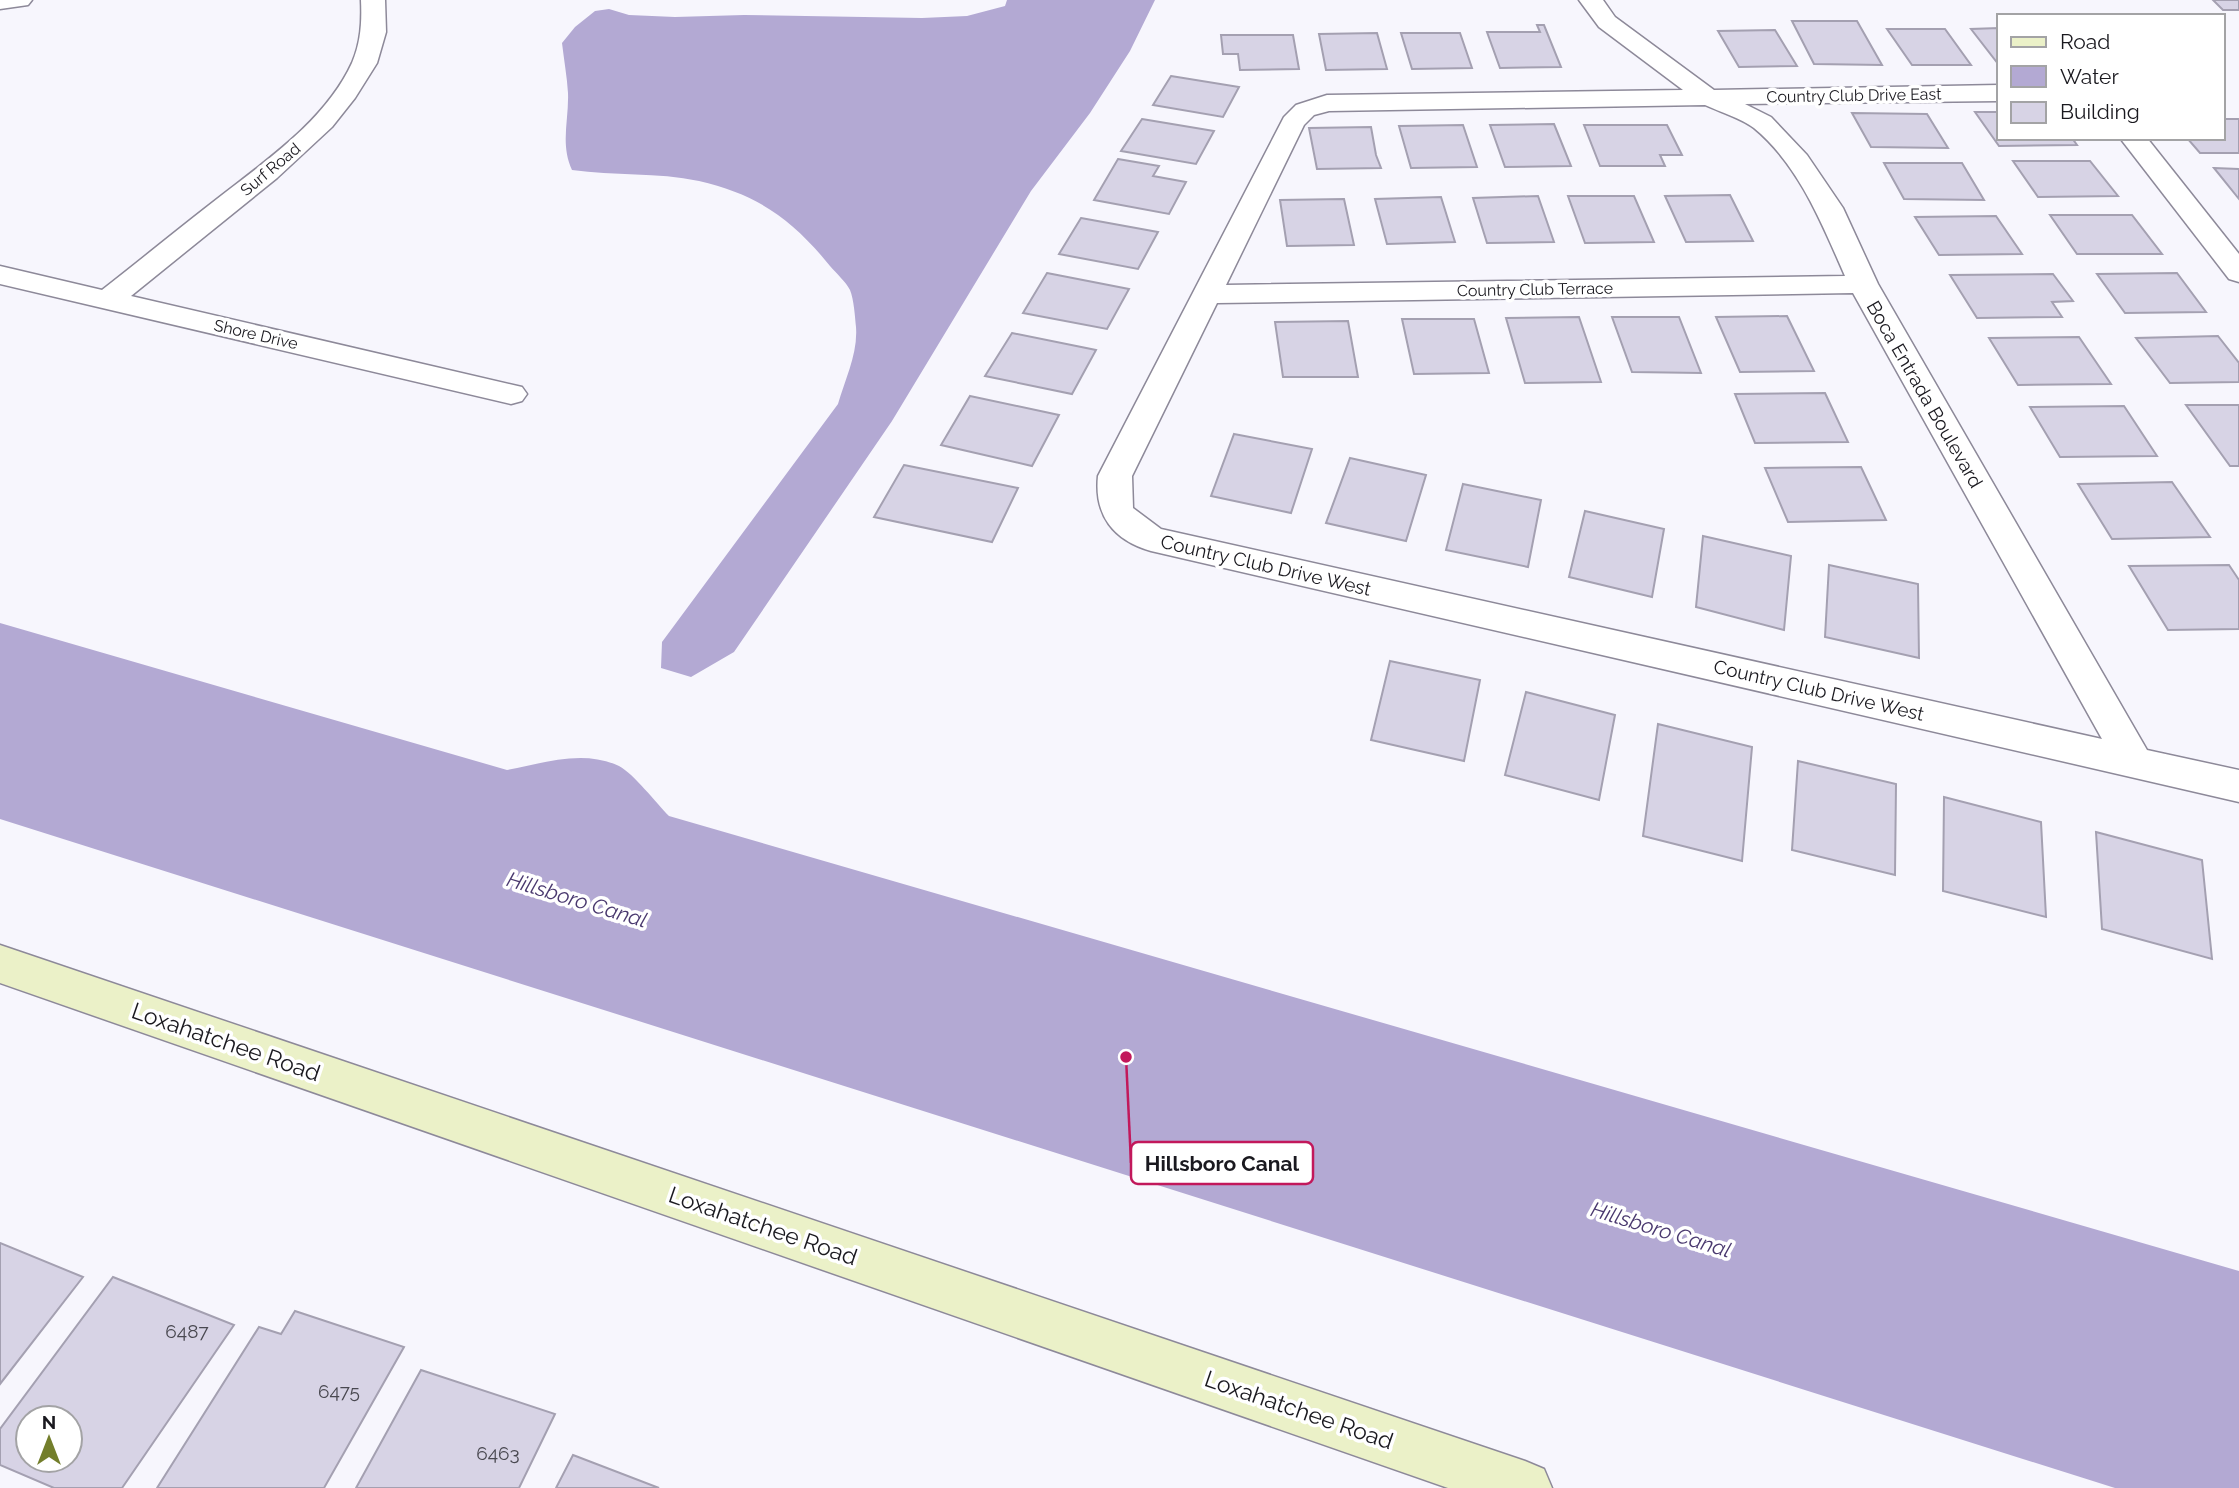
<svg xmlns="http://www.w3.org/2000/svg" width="2239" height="1488" viewBox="0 0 2239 1488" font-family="Raleway,sans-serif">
<rect width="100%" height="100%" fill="#f7f6fd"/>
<g fill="#b3a9d3">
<path d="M1007 0H1155L1130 51 1090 113 1031 191 892 421 734 652 691 677 661 668 662 642 838 404C845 379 858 354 856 327 855 317 854 300 850 290 846 282 836 273 830 266 793 220 757 194 699 181 657 172 614 176 572 170 560 144 569 120 568 93 567 77 564 60 562 43L575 27 595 11 609 9 629 15 675 17 744 15 922 18 967 16 1005 6Z"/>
<path d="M0 623 507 770C544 763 583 749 619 766 634 774 656 803 669 816L2239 1271V1488H2115L0 819Z"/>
</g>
<g fill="#d7d3e5" stroke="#a4a0b1" stroke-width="2" fill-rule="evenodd">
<path d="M2213 0H2239V10H2223Z"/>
<path d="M1792 21H1857L1882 65 1814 64Z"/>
<path d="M1537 25H1544L1561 67 1500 68 1487 32H1540Z"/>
<path d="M1999 28V65L1971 29Z"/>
<path d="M1887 29H1945L1971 65H1912Z"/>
<path d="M1775 30 1797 66 1739 67 1718 31Z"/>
<path d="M1377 33 1387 69 1326 70 1319 34Z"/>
<path d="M1401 33H1460L1472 68 1412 69Z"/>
<path d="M1221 35H1293L1299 69 1240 70 1238 54H1223Z"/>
<path d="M1171 76 1239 87 1223 117 1153 105Z"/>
<path d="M1975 112H1999V138H2072L2077 145 1999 146Z"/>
<path d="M1852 113 1927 114 1948 148 1871 147Z"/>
<path d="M1142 119 1214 131 1196 164 1121 151Z"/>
<path d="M2223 119H2239V153H2200L2187 138H2223Z"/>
<path d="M1554 124 1571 166 1505 167 1490 125Z"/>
<path d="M1463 125 1477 167 1411 168 1399 126Z"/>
<path d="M1584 125H1667L1682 155H1660L1665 166H1600Z"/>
<path d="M1371 127 1376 155 1381 168 1317 169 1309 128Z"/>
<path d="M1118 159 1159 166 1153 176 1186 182 1169 214 1094 200Z"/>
<path d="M2013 161H2090L2118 196 2038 197Z"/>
<path d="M1884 163H1962L1984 200 1904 199Z"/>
<path d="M2214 168 2239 169V199Z"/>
<path d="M1730 195 1753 241 1686 242 1665 196Z"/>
<path d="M1538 196 1554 242 1487 243 1473 198Z"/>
<path d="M1568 196H1634L1654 242 1585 243Z"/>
<path d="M1441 197 1455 242 1387 244 1375 199Z"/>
<path d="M1344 199 1354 245 1287 246 1280 200Z"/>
<path d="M2050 215H2132L2162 254H2077Z"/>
<path d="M1996 216 2022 254 1939 255 1915 217Z"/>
<path d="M1081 218 1158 232 1138 269 1059 254Z"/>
<path d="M1047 273 1129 289 1107 329 1023 313Z"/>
<path d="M2177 273 2206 312 2125 313 2097 274Z"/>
<path d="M2053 274 2073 301 2052 302 2062 317 1977 318 1950 275Z"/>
<path d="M1787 316 1814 371 1740 372 1716 317Z"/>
<path d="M1579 317 1601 382 1525 383 1506 318Z"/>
<path d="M1612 317H1679L1701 373 1632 372Z"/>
<path d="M1402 319H1474L1489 373 1414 374Z"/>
<path d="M1348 321 1358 377H1283L1275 322Z"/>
<path d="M1012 333 1096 350 1072 394 985 376Z"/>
<path d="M2218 336 2239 363V382L2170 383 2136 338Z"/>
<path d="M2079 337 2111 384 2018 385 1989 338Z"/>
<path d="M1825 393 1848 442 1755 443 1735 394Z"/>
<path d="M970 396 1059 415 1032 466 941 445Z"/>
<path d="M2186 405H2239V466H2230Z"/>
<path d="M2124 406 2157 456 2060 457 2030 407Z"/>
<path d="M1234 434 1312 449 1291 513 1211 496Z"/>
<path d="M1350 458 1426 475 1406 541 1326 523Z"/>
<path d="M904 465 1018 488 992 542 874 517Z"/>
<path d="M1861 467 1886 520 1788 522 1765 468Z"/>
<path d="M2172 482 2210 537 2112 539 2078 484Z"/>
<path d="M1463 484 1541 500 1528 567 1446 550Z"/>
<path d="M1585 511 1664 529 1652 597 1569 577Z"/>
<path d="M1703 536 1791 556 1784 630 1696 607Z"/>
<path d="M1829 565 1918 584 1919 658 1825 637Z"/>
<path d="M2229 565 2239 580V629L2168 630 2129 566Z"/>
<path d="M1390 661 1480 680 1464 761 1371 740Z"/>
<path d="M1526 692 1615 715 1599 800 1505 775Z"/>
<path d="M1658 724 1752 747 1742 861 1643 836Z"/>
<path d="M1798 761 1896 784 1895 875 1792 850Z"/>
<path d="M1944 797 2041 822 2046 917 1943 891Z"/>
<path d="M2096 832 2202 860 2212 959 2102 929Z"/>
<path d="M0 1243 83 1277 0 1384Z"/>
<path d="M113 1277 234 1325 122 1488H54L0 1465V1429ZM28 1418H70V1460H28Z"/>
<path d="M295 1311 404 1347 324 1488H157L259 1327 281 1334Z"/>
<path d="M421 1370 555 1414 519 1488H356Z"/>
<path d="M573 1455 659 1488H556Z"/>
</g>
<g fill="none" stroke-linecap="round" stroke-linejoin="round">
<defs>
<g id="minor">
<path d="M0 0H32L28 5 0 9Z"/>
<path d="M361 0H385L386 32 377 63 355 98 332 127 277 178 131 296 522 387 527 394 522 401 511 404 0 284V266L102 290C138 262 172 234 208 206 258 166 324 124 352 63 361 42 362 22 361 0Z"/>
<path d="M1579 0H1603L1615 17 1714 90 1999 85V101L1745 104 1771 117 1807 155 1843 208 1878 284 2147 750 2239 770V802L1151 551C1113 540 1094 515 1098 476L1284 117 1296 105 1327 95 1683 90 1599 27ZM1705 105C1720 112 1741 118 1754 128 1799 165 1822 224 1845 276L1226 285 1304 125 1314 115 1329 111ZM1853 293 2102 739 1161 529 1133 508 1132 476 1217 303Z"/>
<path d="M2120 138H2147L2239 254V282L2229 279Z"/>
</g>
<path id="secondary" d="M0 945 1525 1461 1544 1469 1552 1488H1448L0 983Z"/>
</defs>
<use href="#minor" stroke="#8d8999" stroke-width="3"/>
<use href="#secondary" stroke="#8d8999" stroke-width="3"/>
<use href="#minor" fill="#fff" fill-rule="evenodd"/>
<use href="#secondary" fill="#ebf1c8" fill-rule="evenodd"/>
</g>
<g text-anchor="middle" stroke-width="7" stroke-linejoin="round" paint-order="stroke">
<g font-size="16" fill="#1a191f" stroke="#fff">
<text transform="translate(1854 95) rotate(-1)" y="6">Country Club Drive East</text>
<text transform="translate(270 169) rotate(-40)" y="6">Surf Road</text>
<text transform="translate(1535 289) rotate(-1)" y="6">Country Club Terrace</text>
<text transform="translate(256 334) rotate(13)" y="6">Shore Drive</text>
</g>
<g font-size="19" fill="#1a191f" stroke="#fff">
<text transform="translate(1925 394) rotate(60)" y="7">Boca Entrada Boulevard</text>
<text transform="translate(1266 565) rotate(13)" y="7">Country Club Drive West</text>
<text transform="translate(1819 690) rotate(13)" y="7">Country Club Drive West</text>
</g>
<g font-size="19" fill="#494850">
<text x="187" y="1338">6487</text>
<text x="339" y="1398">6475</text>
<text x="498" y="1460">6463</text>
</g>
<g font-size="21" font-style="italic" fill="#4a396f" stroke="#fff">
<text transform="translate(577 900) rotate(17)" y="7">Hillsboro Canal</text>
<text transform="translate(1661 1230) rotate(17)" y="7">Hillsboro Canal</text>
</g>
<g font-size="23" fill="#1a191f" stroke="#fff">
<text transform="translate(226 1042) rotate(19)" y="8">Loxahatchee Road</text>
<text transform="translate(763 1226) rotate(19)" y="8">Loxahatchee Road</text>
<text transform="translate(1299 1410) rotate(19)" y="8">Loxahatchee Road</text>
</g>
</g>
<path fill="none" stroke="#c2185b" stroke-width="2.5" d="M1126 1057L1131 1163"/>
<circle fill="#c2185b" stroke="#fff" stroke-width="2.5" cx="1126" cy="1057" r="7"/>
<rect fill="#fff" stroke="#c2185b" stroke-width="2.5" x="1131" y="1142" width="182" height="42" rx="7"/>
<g font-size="21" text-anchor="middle" font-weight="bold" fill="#1a191f">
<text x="1222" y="1171">Hillsboro Canal</text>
</g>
<rect x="1997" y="14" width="228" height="126" fill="#ffffff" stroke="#a3a3a5" stroke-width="2"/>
<rect x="2011" y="37" width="35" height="10" fill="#ebf1c8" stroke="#a3a3a5" stroke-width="2"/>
<text x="2060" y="49" font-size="21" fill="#1a191f">Road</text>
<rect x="2011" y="66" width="35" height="21" fill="#b3a9d3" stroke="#a3a3a5" stroke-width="2"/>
<text x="2060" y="84" font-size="21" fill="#1a191f">Water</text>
<rect x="2011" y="102" width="35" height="21" fill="#d7d3e5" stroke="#a3a3a5" stroke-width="2"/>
<text x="2060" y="119" font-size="21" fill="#1a191f">Building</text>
<g transform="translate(49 1439)"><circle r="33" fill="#ffffff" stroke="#a3a3a5" stroke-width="2"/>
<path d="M0-5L12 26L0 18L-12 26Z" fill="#737e2b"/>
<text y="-10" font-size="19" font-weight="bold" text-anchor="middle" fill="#1a191f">N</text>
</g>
</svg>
